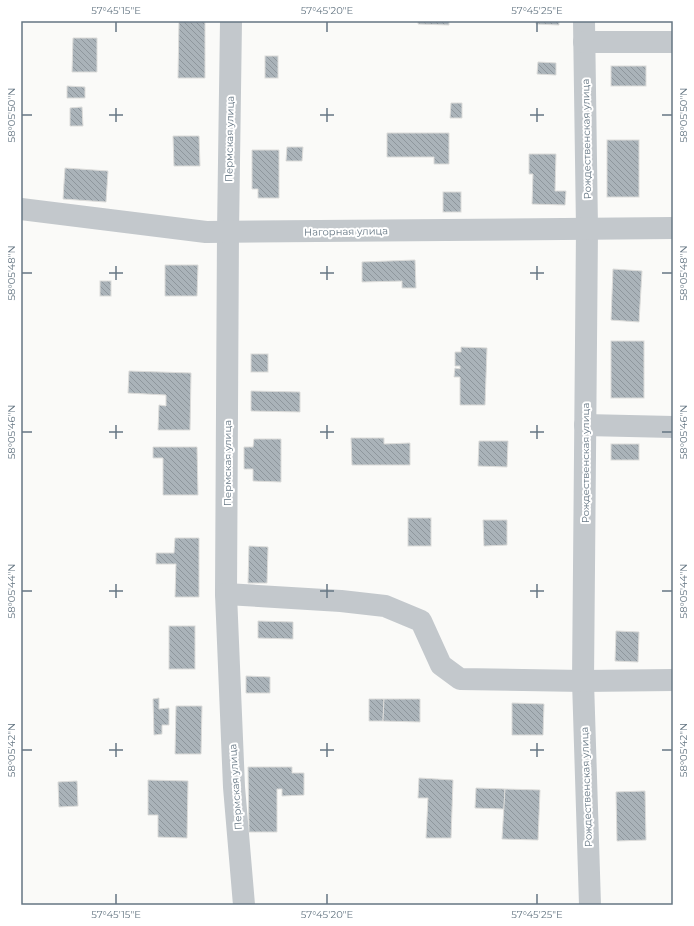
<svg xmlns="http://www.w3.org/2000/svg" width="694" height="926" viewBox="0 0 694 926" font-family="Montserrat,sans-serif">
<defs>
<pattern id="building-back-hatch" width="6" height="6" patternUnits="userSpaceOnUse"><rect width="6" height="6" fill="#aab3b9"/><path d="M-1 5l2 2M0 0l6 6M5-1l2 2" fill="none" stroke="#8e969c"/></pattern>
</defs>
<rect width="100%" height="100%" fill="#fafaf8"/>
<g fill="url(#building-back-hatch)" stroke="#dcdcda">
<path d="M179 21H205V78H178Z"/>
<path d="M418 21H449V25L418 24Z"/>
<path d="M536 21H559V25L536 24Z"/>
<path d="M73 38H97V72H72Z"/>
<rect x="265" y="56" width="13" height="22"/>
<path d="M538 62 556 63V75L537 74Z"/>
<rect x="611" y="66" width="35" height="20"/>
<path d="M67 86 85 87V98H67Z"/>
<path d="M451 103H462V118H450Z"/>
<path d="M82 107 83 126H70V108Z"/>
<path d="M387 133H449V164H434V157H387Z"/>
<path d="M173 136H199L200 166H174Z"/>
<rect x="607" y="140" width="32" height="57"/>
<path d="M287 147H303L302 161H286Z"/>
<path d="M252 150H279V198H258V189H252Z"/>
<path d="M529 154H556L555 191H566L565 205 532 204 533 174H529Z"/>
<path d="M65 168 108 171 106 202 63 199Z"/>
<rect x="443" y="192" width="18" height="20"/>
<path d="M415 260 416 288H402V281L362 282V262Z"/>
<path d="M165 265H198L197 296H165Z"/>
<path d="M613 269 642 271 639 322 611 320Z"/>
<rect x="100" y="281" width="11" height="15"/>
<rect x="611" y="341" width="33" height="57"/>
<path d="M461 347 487 348 485 405H460V377H454L455 368 460 369V366H455V352H461Z"/>
<rect x="251" y="354" width="17" height="18"/>
<path d="M129 371 191 373 190 430H158L159 405 166 406V395L128 393Z"/>
<path d="M251 391 300 392V412L251 411Z"/>
<path d="M351 438H384V444L410 443V465H352Z"/>
<path d="M254 439H281V482L253 481V469H244V447H253Z"/>
<path d="M479 441H508L507 467 478 466Z"/>
<rect x="611" y="444" width="28" height="16"/>
<path d="M153 447H197L198 495H163V458H153Z"/>
<rect x="408" y="518" width="23" height="28"/>
<path d="M483 520H507V545L484 546Z"/>
<path d="M175 538H199V597H175L176 564H156V553H174Z"/>
<path d="M249 546 268 547 267 583H248Z"/>
<path d="M258 621 293 622V639L258 638Z"/>
<rect x="169" y="626" width="26" height="43"/>
<path d="M616 631 639 632 638 662 615 661Z"/>
<path d="M246 676 270 677V693H246Z"/>
<path d="M159 698V709L169 708V725H162V734L154 735 153 699Z"/>
<path d="M369 699H384L383 721H369Z"/>
<path d="M384 699H420V722L383 721Z"/>
<path d="M512 703 544 704 543 735H512Z"/>
<path d="M176 706H202L201 754H175Z"/>
<path d="M248 767H292V773H304V795L282 796V789H277V832H249Z"/>
<path d="M419 778 453 780 451 838H426L428 798H418Z"/>
<path d="M148 780 188 781 187 838 158 837V815H148Z"/>
<path d="M77 781 78 806 59 807 58 782Z"/>
<path d="M476 788 505 789 504 809 475 808Z"/>
<path d="M505 789 540 790 538 840 502 839Z"/>
<path d="M645 791 646 840 617 841 616 792Z"/>
</g>
<g fill="none" stroke-linecap="round" stroke-linejoin="round">
<g stroke="#c3c8cc" stroke-width="22">
<path d="M231 21 228 232 226 594 234 787 244 905"/>
<path d="M584 21 587 229 583 681 590 905"/>
<path d="M584 42H673"/>
<path d="M21 209 206 232 673 228"/>
<path d="M585 425 673 427"/>
<path d="M226 594 341 601 385 606 421 621 441 665 460 679 583 681 673 680"/>
</g>
</g>
<path fill="none" stroke="#657683" stroke-width="1.5" d="M116 22V32M327 22V32M537 22V32M116 108V122M327 108V122M537 108V122M22 115H32M109 115H123M320 115H334M530 115H544M662 115H672M116 266V280M327 266V280M537 266V280M22 273H32M109 273H123M320 273H334M530 273H544M662 273H672M116 425V439M327 425V439M537 425V439M22 432H32M109 432H123M320 432H334M530 432H544M662 432H672M116 584V598M327 584V598M537 584V598M22 591H32M109 591H123M320 591H334M530 591H544M662 591H672M116 743V757M327 743V757M537 743V757M22 750H32M109 750H123M320 750H334M530 750H544M662 750H672M116 894V904M327 894V904M537 894V904"/>
<g text-anchor="middle" stroke-width="4" stroke-linejoin="round" paint-order="stroke">
<g font-size="10" fill="#657683" stroke="#fff">
<text transform="translate(229 139) rotate(-89)" y="4">Пермская улица</text>
<text transform="translate(586 139) rotate(-91)" y="4">Рождественская улица</text>
<text transform="translate(346 231) rotate(-1)" y="4">Нагорная улица</text>
<text transform="translate(227 463) rotate(-90)" y="4">Пермская улица</text>
<text transform="translate(585 463) rotate(-90)" y="4">Рождественская улица</text>
<text transform="translate(235 787) rotate(-94)" y="4">Пермская улица</text>
<text transform="translate(586 787) rotate(-92)" y="4">Рождественская улица</text>
</g>
</g>
<rect width="694" height="926" fill="none" stroke="#ffffff" stroke-width="44"/>
<rect x="22" y="22" width="650" height="882" fill="none" stroke="#657683" stroke-width="1.5"/>
<g font-size="10" text-anchor="middle" fill="#657683">
<text x="116" y="14">57°45'15"E</text>
<text x="327" y="14">57°45'20"E</text>
<text x="537" y="14">57°45'25"E</text>
<text transform="translate(11 115) rotate(-90)" y="4">58°05'50"N</text>
<text transform="translate(683 115) rotate(-90)" y="4">58°05'50"N</text>
<text transform="translate(11 273) rotate(-90)" y="4">58°05'48"N</text>
<text transform="translate(683 273) rotate(-90)" y="4">58°05'48"N</text>
<text transform="translate(11 432) rotate(-90)" y="4">58°05'46"N</text>
<text transform="translate(683 432) rotate(-90)" y="4">58°05'46"N</text>
<text transform="translate(11 591) rotate(-90)" y="4">58°05'44"N</text>
<text transform="translate(683 591) rotate(-90)" y="4">58°05'44"N</text>
<text transform="translate(11 750) rotate(-90)" y="4">58°05'42"N</text>
<text transform="translate(683 750) rotate(-90)" y="4">58°05'42"N</text>
<text x="116" y="918">57°45'15"E</text>
<text x="327" y="918">57°45'20"E</text>
<text x="537" y="918">57°45'25"E</text>
</g>
</svg>
